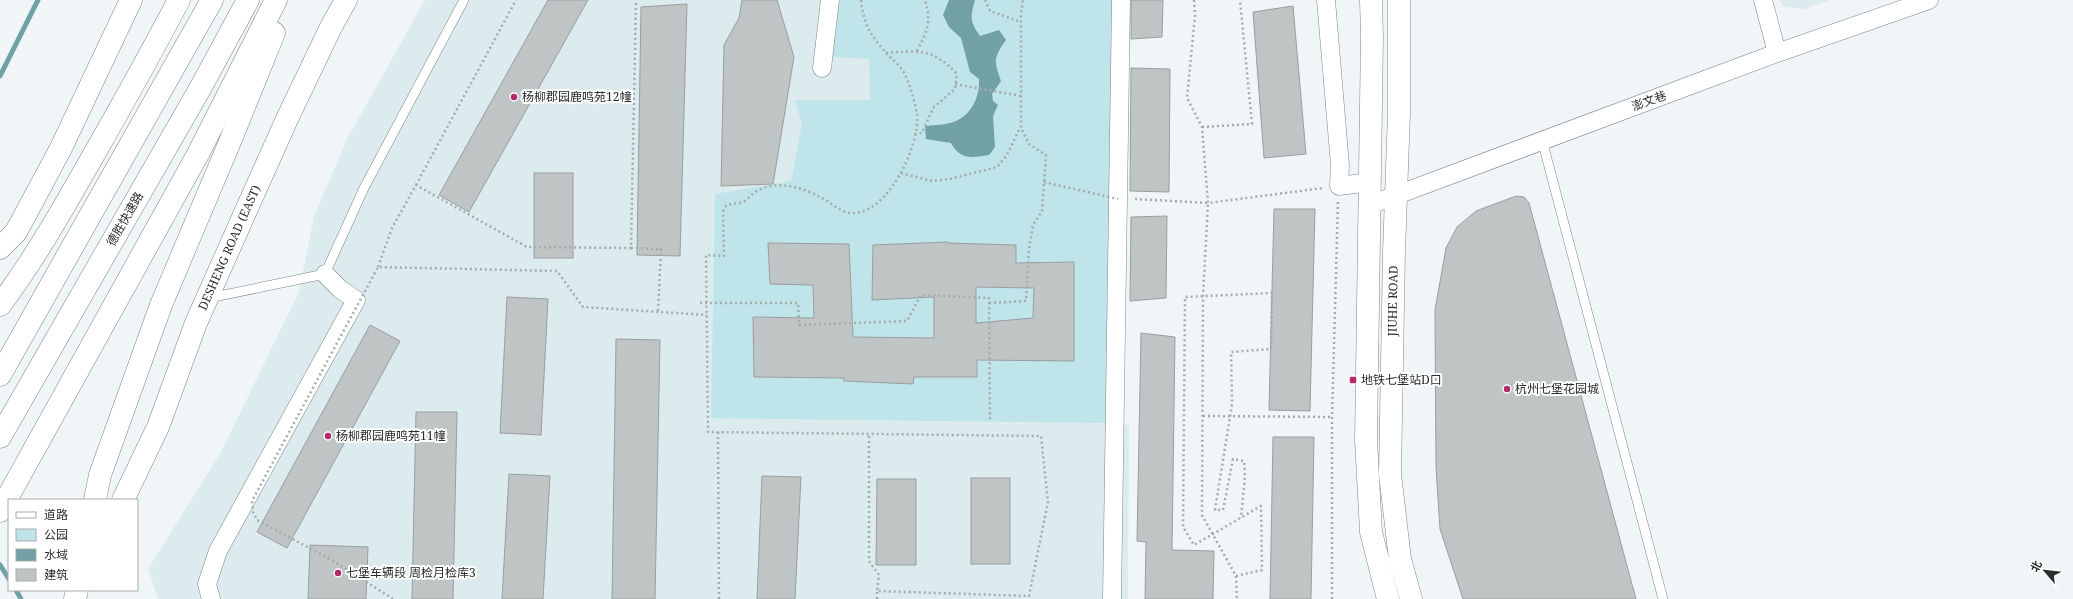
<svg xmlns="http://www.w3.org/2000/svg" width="2073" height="599" viewBox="0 0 2073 599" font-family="'Noto Serif','Noto Sans SC',serif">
<rect width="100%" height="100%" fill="#f0f6f7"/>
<g fill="#dcebed">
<path d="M425 0H1112L1106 423 1129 425 1128 599H158L148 569 221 452 299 292 314 216 347 139Z"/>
<path d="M1779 0H1830L1805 9 1784 7Z"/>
</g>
<path fill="#bfe4ea" d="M836 0H1112L1106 423 711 418 715 194 791 181 802 124 795 100H870L869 59 832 57Z"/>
<path fill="#72a0a7" d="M949 0H975C970 18 970 21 980 36L999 30 1006 40C993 59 994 60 1001 81L992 94 993 101 998 105 993 116 995 147 989 155C972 158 960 160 951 143L926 139 925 126C934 125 948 125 956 121 972 114 980 96 979 79L970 72 961 38 949 27 943 15Z"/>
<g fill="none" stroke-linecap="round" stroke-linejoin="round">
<g stroke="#72a0a7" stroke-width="5">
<path d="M0 76 38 0"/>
<path d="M0 565 9 579"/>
<path d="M16 590 21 599"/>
</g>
</g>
<g fill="#bfc4c5" stroke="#999e9f" fill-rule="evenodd">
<path d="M548 0H588L469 212 439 195Z"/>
<path d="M742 0H777L794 57 773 184 721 186 724 45 739 18Z"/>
<path d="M1131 0H1163L1162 37 1131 39Z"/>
<path d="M687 4 680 256 637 255 641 7Z"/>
<path d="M1293 6 1306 154 1264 158 1253 12Z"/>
<path d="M1131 68 1170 69 1169 192 1130 191Z"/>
<rect x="534" y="173" width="39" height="85"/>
<path d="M1516 196 1524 197 1529 203 1636 599H1463L1440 529 1436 467 1435 310 1446 248 1457 227 1476 211Z"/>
<path d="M1274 209H1315L1310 411 1269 410Z"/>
<path d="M1167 216 1166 298 1130 301 1131 217Z"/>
<path d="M948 242V243L1016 245V263L1074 262V361L977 360V377H914L913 384 844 381V378L754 377 753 317 814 318 813 285 770 284 768 243 849 244 853 337 934 338V297L872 300 873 245ZM976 287 1034 288 1033 318 976 323Z"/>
<path d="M507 297 548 299 541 435 500 433Z"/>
<path d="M370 325 400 341 287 548 257 532Z"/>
<path d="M1141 333 1175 337 1172 550 1214 551 1213 599H1145L1146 542 1137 541Z"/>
<path d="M616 339 660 340 655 599H612Z"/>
<path d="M416 412H457L453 599H412Z"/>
<path d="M1273 437H1314L1311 599H1270Z"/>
<path d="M509 474 550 476 543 599H502Z"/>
<path d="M762 476 801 477 795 599H757Z"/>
<rect x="971" y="478" width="39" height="86"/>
<path d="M877 479H916V565H876Z"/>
<path d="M310 545 368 547 366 599H308Z"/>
</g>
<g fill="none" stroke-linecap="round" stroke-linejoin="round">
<defs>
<g id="lane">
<path d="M1542 140 1663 599"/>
<path d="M209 298 325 274 364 188 464 0"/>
</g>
<g id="street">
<path d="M1326 0 1340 165 1339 186 1370 182"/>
<path d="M1763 0 1777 53"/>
<path d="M822 68 830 0"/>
<path d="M1370 205 1777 53 1929 0"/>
<path d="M211 599 207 584 218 551 356 300 340 289 325 274"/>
<path d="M1112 599 1121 0"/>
</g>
<g id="secondary">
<path d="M1371 0 1372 37 1366 440 1371 532 1388 599"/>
<path d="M1399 0V112L1394 252 1390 474 1400 559 1411 599"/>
</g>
<g id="primary">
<path d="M0 248 16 232 61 148 131 0"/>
<path id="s1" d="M123 500 158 427 196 323 244 215 287 119 331 27 346 0"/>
</g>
<g id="highway">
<path d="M0 305C34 260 61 212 89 163 120 109 150 55 179 0"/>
<path d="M0 375 212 0"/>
<path d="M0 437 201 87 248 0"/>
<path d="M95 500 100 475 161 305 229 144 274 33"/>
<path d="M0 511 198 154 276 0"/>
<path d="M75 599 77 590"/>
</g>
</defs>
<use href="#lane" stroke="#7f8485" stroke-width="10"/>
<use href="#street" stroke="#7f8485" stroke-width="19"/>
<use href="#secondary" stroke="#7f8485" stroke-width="23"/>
<use href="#primary" stroke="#7f8485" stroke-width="23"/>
<use href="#highway" stroke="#7f8485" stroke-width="23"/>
<g stroke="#a5aaab" stroke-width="2.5" stroke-dasharray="2 3" stroke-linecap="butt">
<path d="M985 0 990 11 1021 22"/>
<path d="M1194 0 1195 16 1187 98 1202 127 1208 203 1323 188"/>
<path d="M917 51C927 31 932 22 925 0"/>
<path d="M886 53C918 50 934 49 957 74L955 89 933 108 922 133 914 134"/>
<path d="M955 84 1021 96"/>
<path d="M1202 127 1252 124 1240 0"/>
<path d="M901 173 932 181 950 179 997 167 1007 155 1020 128"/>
<path d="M416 185 516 0"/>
<path d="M1135 199 1208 203 1203 296 1202 515 1236 576 1237 599"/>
<path d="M631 248 661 249 658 312"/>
<path d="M700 303H798L799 325 907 321 921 295 989 298 990 421"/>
<path d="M989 303 1026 301 1029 248 1033 225 1042 211 1046 155 1029 144 1021 128V15L1023 0"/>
<path d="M1203 416 1332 417"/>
<path d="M877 599V591"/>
<path d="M1332 599V417L1338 201"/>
</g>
<use href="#lane" stroke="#fff" stroke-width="9"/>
<use href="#street" stroke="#fff" stroke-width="18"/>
<use href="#secondary" stroke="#fff" stroke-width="22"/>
<use href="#primary" stroke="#fff" stroke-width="22"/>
<use href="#highway" stroke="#fff" stroke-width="22"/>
<g stroke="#a5aaab" stroke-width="2.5" stroke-dasharray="2 3" stroke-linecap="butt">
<path d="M861 0C864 26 871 36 888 55 893 60 899 65 903 71 910 83 914 99 917 114 921 144 887 217 850 213 841 212 831 203 824 199 804 188 779 179 757 191 752 193 748 200 743 202 737 204 731 203 726 206L723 212 724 256 706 255 708 432 1041 436 1048 502 1029 596 877 591 879 575 869 561V434"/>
<path d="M1044 182 1118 199"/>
<path d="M378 267 392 228 416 185 527 247 631 248 636 0"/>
<path d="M718 432 719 599"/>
<path d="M1236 576 1262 570 1261 506 1194 545 1183 527 1185 297 1272 293 1271 349 1231 352 1232 404 1215 510H1223L1233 459 1244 461 1245 476 1241 518"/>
<path d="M393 599 332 560 257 520 253 512 252 501 378 267 557 271 583 307 707 315"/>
</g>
</g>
<g fill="#b42b6b" stroke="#fff" stroke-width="1.5">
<circle cx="514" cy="97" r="4"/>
<rect x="1349" y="376" width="8" height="8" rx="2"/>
<circle cx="1507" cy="389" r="4"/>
<circle cx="328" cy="436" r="4"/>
<circle cx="338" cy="573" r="4"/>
</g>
<g text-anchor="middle" stroke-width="4" stroke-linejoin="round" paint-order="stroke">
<g font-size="12" fill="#2a2c2d" stroke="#fff" text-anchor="start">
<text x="522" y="101">杨柳郡园鹿鸣苑12幢</text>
<text x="1361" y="384">地铁七堡站D口</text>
<text x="1515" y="393">杭州七堡花园城</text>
<text x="336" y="440">杨柳郡园鹿鸣苑11幢</text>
<text x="346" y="577">七堡车辆段 周检月检库3</text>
</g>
<g font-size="12" fill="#2a2c2d" stroke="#fff">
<text transform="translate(1649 101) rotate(-20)" y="4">澎文巷</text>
<text transform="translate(125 219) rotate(-60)" y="4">德胜快速路</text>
<text dy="4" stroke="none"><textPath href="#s1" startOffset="274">DESHENG ROAD (EAST)</textPath></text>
<text transform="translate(1393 301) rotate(-89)" y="4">JIUHE ROAD</text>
</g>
</g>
<rect x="8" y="499" width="130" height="92" fill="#ffffff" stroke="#aaabab"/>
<rect x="16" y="512" width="20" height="6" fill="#ffffff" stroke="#aaabab"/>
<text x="44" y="519" font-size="12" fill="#2a2c2d">道路</text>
<rect x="16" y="529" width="20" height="12" fill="#bfe4ea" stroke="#aaabab"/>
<text x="44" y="539" font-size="12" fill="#2a2c2d">公园</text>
<rect x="16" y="549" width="20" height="12" fill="#72a0a7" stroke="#aaabab"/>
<text x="44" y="559" font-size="12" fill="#2a2c2d">水域</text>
<rect x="16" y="569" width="20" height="12" fill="#bfc4c5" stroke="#aaabab"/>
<text x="44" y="579" font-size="12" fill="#2a2c2d">建筑</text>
<g transform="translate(2045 571) rotate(298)" stroke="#ffffff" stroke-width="3" paint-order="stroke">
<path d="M0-3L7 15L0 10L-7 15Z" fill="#2a2c2d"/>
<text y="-6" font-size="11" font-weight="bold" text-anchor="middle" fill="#2a2c2d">北</text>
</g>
</svg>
